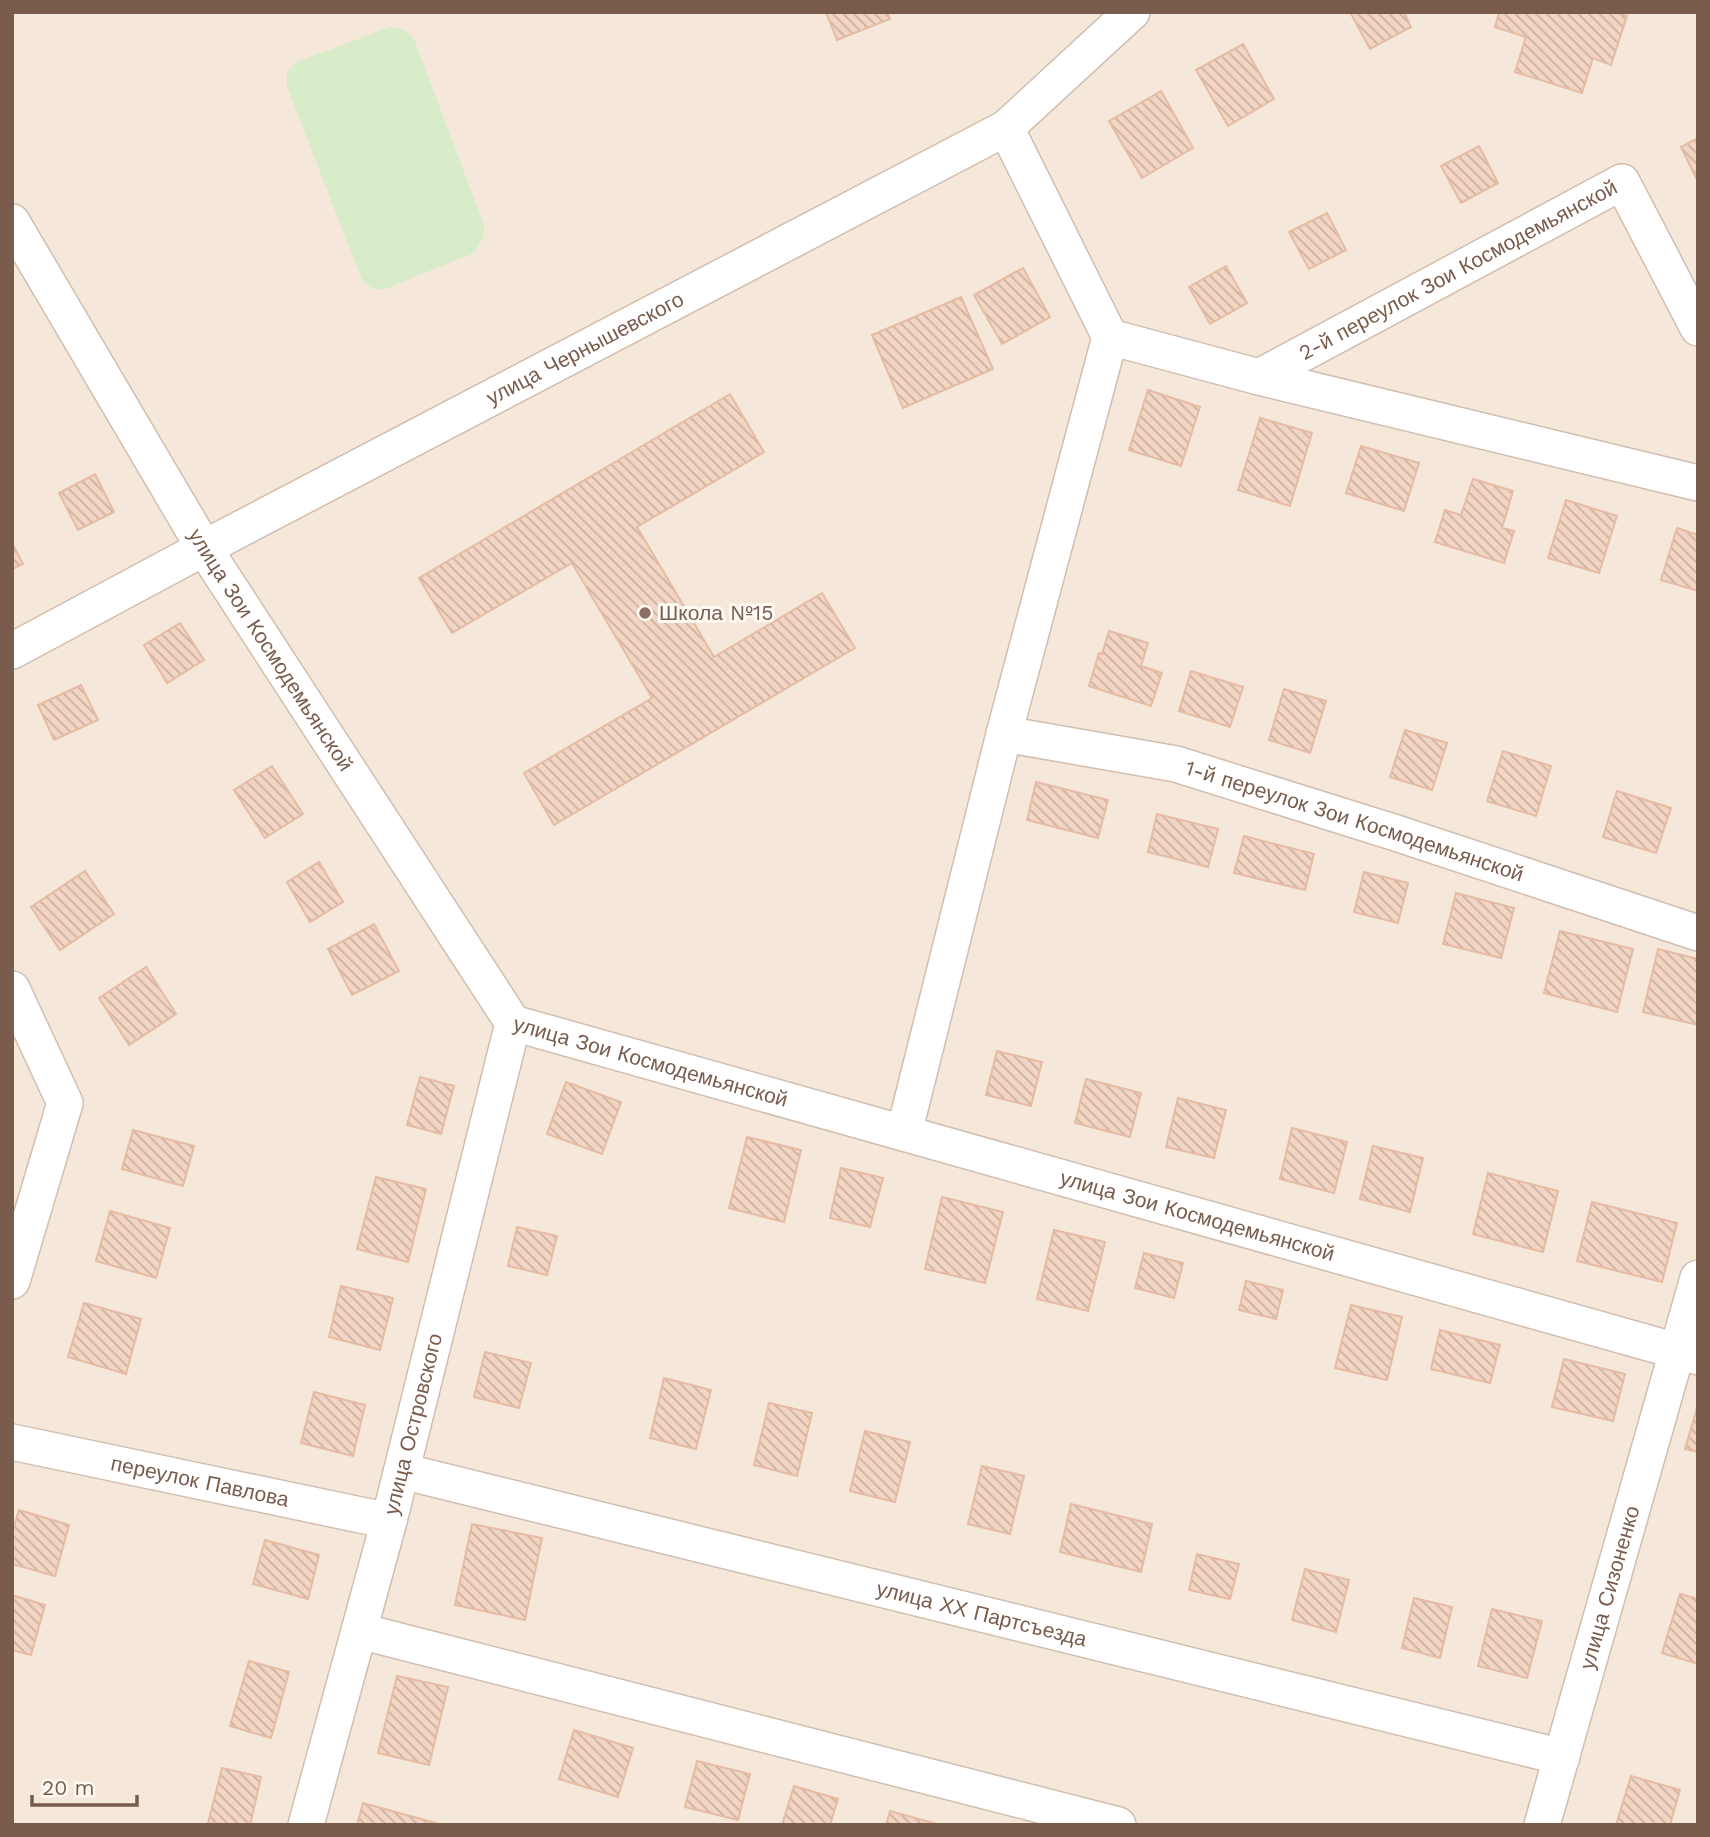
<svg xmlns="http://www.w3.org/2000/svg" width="1710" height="1837" viewBox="0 0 1710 1837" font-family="'Work Sans',sans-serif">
<defs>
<pattern id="building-back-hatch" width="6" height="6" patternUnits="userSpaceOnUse" patternTransform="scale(1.75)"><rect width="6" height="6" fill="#f3d5c3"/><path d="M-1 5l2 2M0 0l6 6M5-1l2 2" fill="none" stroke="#cab0a1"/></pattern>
</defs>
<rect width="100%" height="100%" fill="#fdf6ec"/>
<rect fill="#f5e8da" x="12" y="12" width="1686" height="1813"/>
<path fill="#d8ecc9" d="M390 27 404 29 414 39 484 225 483 238 474 253 385 289H373L362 280 287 87V72L297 62Z"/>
<g fill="url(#building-back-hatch)" stroke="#e6bba3" stroke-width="2">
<path d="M826 12H887L890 19 837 40Z"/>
<path d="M1350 12H1404L1411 27 1370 49Z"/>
<path d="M1499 12H1614L1627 16 1611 65 1593 58 1582 93 1515 72 1526 37 1495 27Z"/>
<path d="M1243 44 1274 99 1228 126 1196 70Z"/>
<path d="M1161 91 1193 148 1142 178 1109 121Z"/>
<path d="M1698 138V182L1681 147Z"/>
<path d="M1479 146 1498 183 1461 203 1441 166Z"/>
<path d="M1327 213 1346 250 1309 269 1289 232Z"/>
<path d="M1226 266 1247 303 1210 324 1189 287Z"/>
<path d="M1023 268 1050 317 1002 344 974 295Z"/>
<path d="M961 297 993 369 903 408 872 335Z"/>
<path d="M1148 390 1200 407 1181 466 1129 450Z"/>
<path d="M730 394 764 452 637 527 714 657 822 593 855 648 554 825 524 773 652 698 572 563 452 633 419 578Z"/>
<path d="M1260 418 1312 433 1290 506 1238 490Z"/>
<path d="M1361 446 1419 463 1404 511 1346 493Z"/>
<path d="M95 474 114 512 78 530 59 493Z"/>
<path d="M1473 479 1513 491 1502 528 1514 531 1504 563 1435 542 1445 510 1461 515Z"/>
<path d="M1566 500 1617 516 1599 573 1548 558Z"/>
<path d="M1677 528 1698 535V591L1661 580Z"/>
<path d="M12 543 23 564 12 569Z"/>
<path d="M180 623 204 660 167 683 144 645Z"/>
<path d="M1109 631 1148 643 1141 666 1162 673 1151 706 1089 686 1099 653 1102 654Z"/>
<path d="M1191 671 1243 687 1230 727 1179 711Z"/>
<path d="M81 685 98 720 54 740 38 705Z"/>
<path d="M1284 689 1326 701 1310 753 1269 740Z"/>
<path d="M1405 730 1447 743 1432 790 1390 777Z"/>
<path d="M1503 751 1551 766 1536 816 1487 801Z"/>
<path d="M272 766 303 814 265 838 234 790Z"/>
<path d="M1036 782 1108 800 1098 838 1027 820Z"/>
<path d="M1617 791 1671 808 1656 853 1603 837Z"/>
<path d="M1157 814 1218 829 1208 867 1148 852Z"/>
<path d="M1244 836 1314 854 1305 890 1234 873Z"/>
<path d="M319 862 343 902 310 922 287 882Z"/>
<path d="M85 871 114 914 60 950 31 907Z"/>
<path d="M1364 872 1408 883 1398 923 1354 912Z"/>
<path d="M1456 893 1514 908 1501 958 1443 944Z"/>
<path d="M374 924 399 971 352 995 328 949Z"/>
<path d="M1560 931 1633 949 1617 1012 1544 993Z"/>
<path d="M1658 949 1698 959V1025L1643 1012Z"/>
<path d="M146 967 176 1014 129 1045 99 998Z"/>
<path d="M997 1051 1042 1062 1031 1106 986 1095Z"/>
<path d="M420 1077 454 1086 441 1134 407 1125Z"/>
<path d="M1086 1079 1141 1093 1130 1137 1075 1123Z"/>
<path d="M566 1082 621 1102 602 1154 547 1134Z"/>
<path d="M1178 1098 1226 1110 1214 1158 1166 1147Z"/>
<path d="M1292 1128 1347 1142 1334 1193 1280 1179Z"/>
<path d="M133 1130 194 1146 183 1186 122 1169Z"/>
<path d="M747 1137 801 1150 784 1222 729 1208Z"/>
<path d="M1373 1146 1423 1158 1410 1212 1360 1199Z"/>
<path d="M841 1168 883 1178 870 1227 830 1218Z"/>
<path d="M1488 1173 1558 1191 1543 1252 1473 1234Z"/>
<path d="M376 1177 426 1189 408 1262 357 1249Z"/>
<path d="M942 1197 1003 1212 985 1283 925 1269Z"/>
<path d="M1592 1202 1677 1223 1662 1282 1577 1261Z"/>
<path d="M110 1211 170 1228 156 1278 96 1261Z"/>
<path d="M517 1227 557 1236 547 1275 508 1266Z"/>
<path d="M1054 1230 1105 1242 1088 1311 1037 1299Z"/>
<path d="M1144 1253 1183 1263 1174 1298 1135 1288Z"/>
<path d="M1246 1281 1283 1290 1276 1319 1239 1310Z"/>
<path d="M341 1286 393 1298 380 1350 329 1337Z"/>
<path d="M84 1303 141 1319 126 1374 68 1357Z"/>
<path d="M1351 1305 1402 1317 1387 1380 1335 1368Z"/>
<path d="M1440 1330 1500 1345 1490 1383 1431 1369Z"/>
<path d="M485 1352 531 1363 519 1408 474 1397Z"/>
<path d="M1564 1359 1625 1374 1613 1421 1552 1407Z"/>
<path d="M664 1378 711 1390 696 1449 650 1438Z"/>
<path d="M314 1392 365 1405 353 1456 301 1443Z"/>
<path d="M769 1403 812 1413 797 1476 754 1465Z"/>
<path d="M1697 1408H1698V1452L1685 1449Z"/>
<path d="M865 1431 910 1442 895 1502 850 1491Z"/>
<path d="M982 1466 1024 1476 1010 1534 968 1524Z"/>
<path d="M1071 1504 1152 1524 1141 1572 1060 1552Z"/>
<path d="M19 1510 69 1525 55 1576 12 1564V1533Z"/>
<path d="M472 1524 542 1538 525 1620 455 1605Z"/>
<path d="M265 1540 319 1555 308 1599 253 1584Z"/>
<path d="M1197 1554 1239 1564 1230 1599 1189 1590Z"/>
<path d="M1305 1569 1349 1580 1336 1632 1292 1620Z"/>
<path d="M1680 1594 1698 1599V1664L1662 1653Z"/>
<path d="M12 1595 45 1605 31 1655 12 1650Z"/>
<path d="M1414 1598 1452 1607 1440 1658 1402 1648Z"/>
<path d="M1492 1609 1542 1621 1527 1678 1478 1666Z"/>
<path d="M249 1661 289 1672 271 1738 230 1726Z"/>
<path d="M397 1676 448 1687 429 1765 378 1753Z"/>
<path d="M574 1730 633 1748 618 1797 559 1779Z"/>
<path d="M697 1761 750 1774 738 1820 685 1807Z"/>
<path d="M222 1768 261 1777 250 1825 208 1823Z"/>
<path d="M1631 1776 1680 1790 1670 1825H1616Z"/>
<path d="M794 1786 838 1799 830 1825H782Z"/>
<path d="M363 1803 443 1825H357Z"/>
<path d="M890 1811 937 1824 936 1825H886Z"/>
</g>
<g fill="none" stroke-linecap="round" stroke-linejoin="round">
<defs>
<g id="minor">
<path id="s1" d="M12 222 204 548 513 1023 1698 1357"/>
<path d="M1110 337 1259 377 1698 483"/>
<path id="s2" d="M1259 377 1622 182 1698 328"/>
<path id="s3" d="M12 651 204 548 1006 128 1132 12"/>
<path id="s4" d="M1004 734 1176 764 1396 833 1698 933"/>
<path d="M12 989 65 1103 12 1281"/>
<path d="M904 1133 1004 734 1110 337 1006 128"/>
<path id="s5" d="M12 1442 389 1521"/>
<path id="s6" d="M402 1471 1562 1757"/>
<path d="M360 1631 1118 1825"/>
<path id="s7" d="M306 1825 389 1521 513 1023"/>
<path id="s8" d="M1542 1825 1698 1278"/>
</g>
</defs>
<use href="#minor" stroke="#d1beb0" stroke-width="38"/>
<use href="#minor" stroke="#fff" stroke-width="35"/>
</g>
<circle fill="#8d6e63" stroke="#fffaf3" stroke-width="2.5" cx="645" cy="613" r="7"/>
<g text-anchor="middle" stroke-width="6" stroke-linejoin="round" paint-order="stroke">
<g font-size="21" fill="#7a5c4d" stroke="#fffaf3">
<text dy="7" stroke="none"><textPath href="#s2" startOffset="226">2-й переулок Зои Космодемьянской</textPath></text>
<text dy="7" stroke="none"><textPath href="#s3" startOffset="648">улица Чернышевского</textPath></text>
<text dy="7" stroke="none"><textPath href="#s1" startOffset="500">улица Зои Космодемьянской</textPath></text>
<text dy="7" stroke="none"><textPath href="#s4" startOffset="362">1-й переулок Зои Космодемьянской</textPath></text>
<text dy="7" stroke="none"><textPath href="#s1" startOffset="1088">улица Зои Космодемьянской</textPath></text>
<text dy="7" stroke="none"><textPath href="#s1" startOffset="1656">улица Зои Космодемьянской</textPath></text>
<text dy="7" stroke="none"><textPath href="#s7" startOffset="415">улица Островского</textPath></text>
<text dy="7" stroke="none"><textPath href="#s5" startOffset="192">переулок Павлова</textPath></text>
<text dy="7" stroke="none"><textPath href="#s8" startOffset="247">улица Сизоненко</textPath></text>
<text dy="7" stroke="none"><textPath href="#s6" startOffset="597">улица ХХ Партсъезда</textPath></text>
</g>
<g font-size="21" fill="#785e54" stroke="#fffaf3" text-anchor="start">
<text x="659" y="620">Школа №15</text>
</g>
</g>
<rect width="1710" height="1837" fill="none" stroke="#7a5c4d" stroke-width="28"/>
<path d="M32 1795v10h105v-10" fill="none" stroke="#7a5c4d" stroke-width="3.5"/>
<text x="42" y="1795" font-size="21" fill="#7a5c4d" stroke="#fffaf3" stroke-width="5" paint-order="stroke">20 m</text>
</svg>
